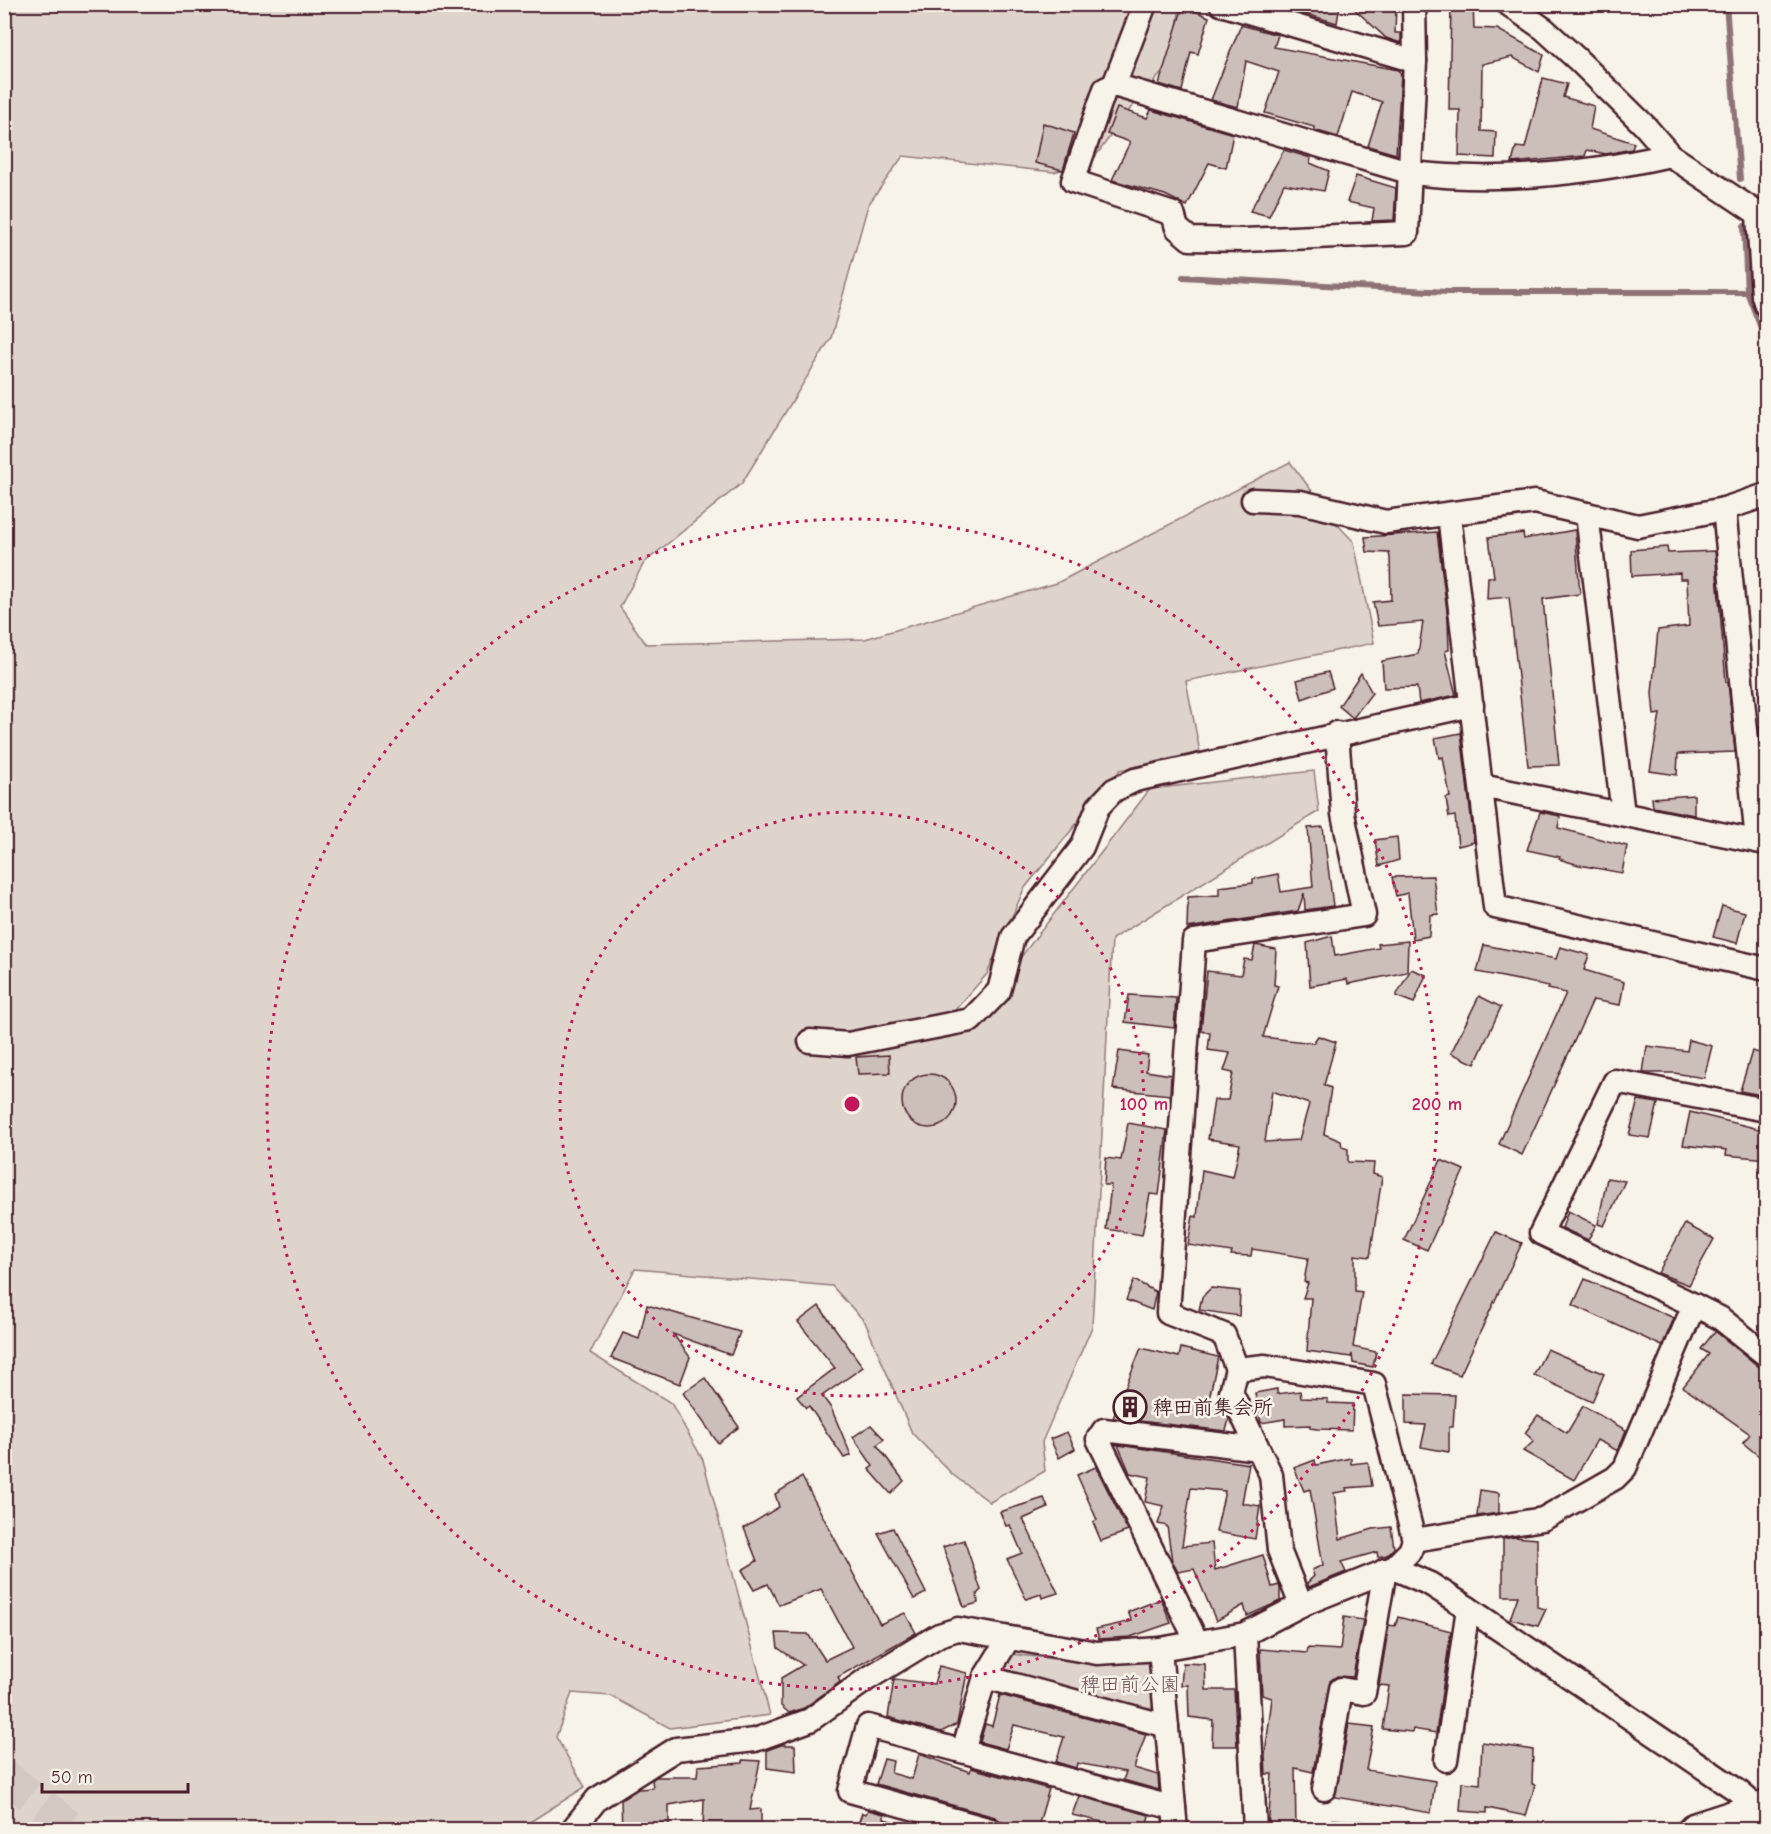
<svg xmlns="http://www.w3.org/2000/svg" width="1771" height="1834" viewBox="0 0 1771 1834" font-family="'Comic Neue','Klee One',sans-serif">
<rect width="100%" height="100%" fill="#f7f3e8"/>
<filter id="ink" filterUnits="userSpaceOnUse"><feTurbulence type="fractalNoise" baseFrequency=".0167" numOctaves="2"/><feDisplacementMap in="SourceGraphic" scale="12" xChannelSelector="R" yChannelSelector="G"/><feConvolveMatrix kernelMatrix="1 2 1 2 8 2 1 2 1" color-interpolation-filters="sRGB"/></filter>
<g filter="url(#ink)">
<g fill="#ded4cc" stroke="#947a7c" stroke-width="1.5">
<path d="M5 5H1180L1173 60 1130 109 1092 161 1054 172 903 156 868 205 831 338 742 483 644 563 620 607 646 644 865 639 1057 583 1290 462 1336 523 1354 542 1374 643 1186 681 1200 752 1120 770 1024 889 987 974 955 1010 968 1031 1002 1004 1017 962 1150 789 1314 771 1319 811 1112 939 1092 1327 1042 1442 1045 1471 990 1502 953 1475 912 1433 865 1322 832 1286 635 1269 590 1353 671 1403 703 1460 770 1715 670 1728 611 1696 572 1693 556 1737 585 1787 519 1829 5 1830Z"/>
<path d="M1766 684V765L1759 693Z"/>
<path d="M1011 1654C1062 1660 1092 1666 1143 1655L1153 1661 1159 1718 1000 1676Z"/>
<path d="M1332 1819 1469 1829H1332Z"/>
</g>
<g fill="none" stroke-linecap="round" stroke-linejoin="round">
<g stroke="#8e7275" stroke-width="6">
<path d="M1726 4 1740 179"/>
<path d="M1744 226 1747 292 1766 341"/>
<path d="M1183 277 1447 292H1747"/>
</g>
</g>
<g fill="#ccbfb9" stroke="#4a1f2b" stroke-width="1.5" fill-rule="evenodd">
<path d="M1271 4H1340L1337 23Z"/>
<path d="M1349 4H1396L1395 33H1401V43L1386 38Z"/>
<path d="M1451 4H1473L1474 28 1497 29 1544 55 1539 72 1512 57 1482 64 1481 131 1496 132 1495 158 1459 156 1460 110H1449Z"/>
<path d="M1183 6 1209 17 1198 54 1191 52 1182 91 1159 84Z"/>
<path d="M1241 25 1278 35 1274 47 1398 70 1401 74 1396 154 1368 146 1382 102 1352 92 1338 137 1314 130V127L1265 113 1279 72 1246 61 1238 107 1211 100Z"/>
<path d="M1543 78 1567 84 1563 97 1594 106 1590 129 1634 143 1632 149 1606 154 1587 150 1585 156 1512 163 1516 147 1525 148Z"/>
<path d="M1117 108 1147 118 1151 110 1233 134 1226 168 1209 163 1187 206 1165 195 1112 180 1130 142 1107 134Z"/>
<path d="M1043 123 1074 133 1063 170 1035 163Z"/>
<path d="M1284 150 1311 158 1310 163 1329 171 1324 191 1284 184 1269 216 1250 211Z"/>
<path d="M1356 176 1396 188 1394 220 1372 221 1374 208 1347 202Z"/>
<path d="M1575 530 1580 594 1543 599 1559 765 1528 766 1509 597 1487 599 1488 577H1494L1489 537 1523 533 1524 539Z"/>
<path d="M1437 532 1448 619 1449 650 1445 651 1456 695 1419 703 1417 687 1384 688 1382 661 1418 654 1423 622 1378 626 1373 602 1391 600 1390 558 1389 553 1367 552 1365 537Z"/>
<path d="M1667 547 1668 553 1715 551 1726 682H1728L1735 752 1678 754 1677 775 1650 771 1660 714 1654 715 1652 693 1658 630 1689 626 1687 579H1680V573L1632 576 1631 550Z"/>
<path d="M1328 672 1333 688 1302 699 1297 680Z"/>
<path d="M1361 673 1372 693 1353 718 1339 706Z"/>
<path d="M1759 727H1767V744H1761Z"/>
<path d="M1461 733 1474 842 1458 846 1455 816 1449 817 1446 798 1450 797 1443 757 1439 758 1435 738Z"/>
<path d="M1694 795V815L1653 807 1652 798Z"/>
<path d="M1540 812 1560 816 1558 828 1627 846 1622 873 1579 865 1559 859 1560 857 1527 850Z"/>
<path d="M1323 827 1333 906 1305 910 1304 893 1298 911 1187 928 1188 897 1219 895V887L1253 883V879L1278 874 1281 892 1313 887 1308 828Z"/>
<path d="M1397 837 1399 860 1379 866 1375 840Z"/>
<path d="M1433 876 1438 914 1430 915 1429 936 1413 939 1408 893 1396 896 1392 877Z"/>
<path d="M1722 906 1745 912 1737 943 1713 937Z"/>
<path d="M1332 936 1335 956 1379 948 1378 944 1408 941 1407 972 1348 984 1347 979 1310 986 1307 943Z"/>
<path d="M1255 945 1276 949 1274 985 1278 986 1263 1037 1313 1043 1318 1036 1336 1042 1324 1085 1331 1088 1324 1134 1341 1141 1342 1147 1348 1149V1162L1374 1163 1373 1174 1382 1177 1370 1257 1355 1255V1291L1362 1292 1353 1347 1376 1352 1373 1367 1353 1363 1352 1354 1351 1357 1307 1351 1311 1298H1303L1308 1283 1304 1282 1308 1258 1252 1249 1251 1256 1231 1255 1232 1252 1188 1245 1193 1216 1197 1217 1202 1170 1233 1177 1240 1144 1208 1139 1214 1100H1228L1233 1073 1224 1071 1230 1053 1208 1050 1210 1033 1201 1031 1207 971 1241 975 1244 959 1252 960ZM1272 1091 1309 1104 1299 1140 1265 1142Z"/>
<path d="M1484 945 1556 959 1560 947 1589 955 1584 970 1624 982 1620 1005 1593 1000 1522 1155 1499 1144 1566 993 1548 989 1549 986 1477 972Z"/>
<path d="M1411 969 1426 975 1414 1003 1396 996Z"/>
<path d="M1129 995 1176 998 1174 1028 1125 1022Z"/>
<path d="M1479 996 1501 1007 1475 1064 1451 1053Z"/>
<path d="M1689 1040 1712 1046 1704 1078 1674 1073H1643L1647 1046 1687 1051Z"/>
<path d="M1119 1051 1148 1055 1146 1071 1171 1075 1170 1095 1113 1089Z"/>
<path d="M1752 1051 1767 1055V1096L1740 1091Z"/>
<path d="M889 1055 890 1073 858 1074 856 1057Z"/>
<circle cx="929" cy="1101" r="27"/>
<path d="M1638 1100 1658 1103 1650 1138 1629 1135Z"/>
<path d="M1690 1112 1767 1131V1159L1726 1155 1727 1150 1683 1145Z"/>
<path d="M1128 1123 1167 1130 1159 1195 1150 1194 1142 1235 1106 1229 1111 1185H1104L1106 1158 1121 1160Z"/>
<path d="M1441 1160 1464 1170 1427 1250 1404 1240Z"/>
<path d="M1607 1178 1625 1181 1604 1226 1598 1224Z"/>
<path d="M1568 1211 1596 1225 1588 1240 1562 1228Z"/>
<path d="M1685 1224 1714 1239 1689 1285 1658 1273Z"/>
<path d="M1496 1232 1522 1243 1460 1375 1431 1364Z"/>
<path d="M1585 1279 1674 1318 1662 1346 1573 1305Z"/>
<path d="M1134 1280 1156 1292 1152 1310 1126 1300Z"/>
<path d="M1211 1288 1240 1291 1239 1316 1199 1310 1202 1297Z"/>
<path d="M647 1305 740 1332 731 1355 673 1334 690 1357 680 1384 611 1358 623 1333 639 1339Z"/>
<path d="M819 1306 863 1367 822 1396 831 1408 851 1455 844 1458 809 1406 806 1408 797 1397 835 1368 798 1322Z"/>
<path d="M1715 1331 1758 1366 1767 1368V1463L1743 1443 1750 1434 1683 1387 1709 1354 1701 1349Z"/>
<path d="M1141 1348 1179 1357 1181 1348 1218 1357 1209 1399 1221 1403 1229 1419 1226 1431 1113 1418Z"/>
<path d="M1547 1349 1604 1374 1592 1402 1534 1375Z"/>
<path d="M705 1378 739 1427 718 1443 683 1393Z"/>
<path d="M1277 1389V1394L1300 1391 1301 1398 1328 1399V1403L1353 1404 1352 1430 1317 1429 1310 1428V1425L1285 1426V1419L1261 1423 1255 1393Z"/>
<path d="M1406 1394 1455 1395 1453 1427H1449V1452L1421 1447 1426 1425 1406 1424Z"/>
<path d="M1583 1406 1626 1430 1618 1451 1597 1440 1574 1480 1523 1451 1534 1441 1525 1433 1538 1415 1567 1433Z"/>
<path d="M871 1425 884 1439 877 1445 904 1481 891 1494 869 1469 873 1466 853 1437Z"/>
<path d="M1067 1432 1075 1449 1059 1458 1050 1439Z"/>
<path d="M1118 1445 1249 1464 1242 1503 1260 1506 1255 1539 1216 1532 1225 1491 1191 1488 1182 1546 1212 1543 1215 1570 1263 1555 1272 1587 1279 1585 1280 1588V1601L1247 1616 1244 1605 1216 1621 1194 1569 1178 1572 1172 1561 1167 1526 1158 1524 1164 1506 1145 1502 1150 1477 1130 1473Z"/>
<path d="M1351 1458V1464L1368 1462 1372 1486 1346 1488 1347 1491 1334 1493 1340 1539 1373 1529 1391 1527 1394 1548 1387 1555 1378 1557 1377 1552 1341 1562 1346 1572 1309 1587 1307 1583 1314 1576 1312 1570 1323 1565 1310 1489 1304 1491 1294 1468 1315 1460 1316 1465Z"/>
<path d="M1096 1467 1128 1531 1101 1541 1093 1522 1097 1520 1077 1475Z"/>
<path d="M802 1477 880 1624 905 1613 916 1633 838 1677 840 1682 804 1708 789 1713 781 1706V1678L803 1665 778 1648 776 1633 808 1634 825 1660 852 1647 821 1589 779 1605 768 1584 754 1590 742 1570 757 1561 744 1528 779 1507 775 1494Z"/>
<path d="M1480 1490 1499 1493V1513L1477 1516Z"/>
<path d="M1044 1498 1048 1508 1023 1519 1058 1593 1042 1598 1041 1594 1026 1599 1007 1559 1022 1553 1010 1525 1006 1526 1000 1512Z"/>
<path d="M893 1528 926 1593 914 1599 878 1533Z"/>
<path d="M1514 1537 1537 1539V1607L1546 1609 1538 1626 1510 1619 1518 1596H1503V1539Z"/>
<path d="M964 1540 981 1590 977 1594 978 1603 964 1607 943 1547Z"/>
<path d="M1161 1599 1171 1623 1130 1637 1099 1639 1096 1629 1132 1621 1128 1612Z"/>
<path d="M1344 1617 1363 1620 1353 1677 1337 1676 1330 1681 1313 1772 1295 1768 1296 1830H1268L1272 1774H1266L1265 1755 1272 1698 1262 1695 1260 1649 1307 1653 1308 1648 1340 1650Z"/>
<path d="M1398 1617 1451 1631 1436 1733 1413 1729 1412 1732 1383 1729 1389 1686 1379 1685 1389 1625 1395 1626Z"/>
<path d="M1183 1663 1205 1664 1206 1690H1234L1237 1746H1212L1213 1720 1189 1717 1188 1685H1181Z"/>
<path d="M939 1666 967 1673 957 1724 941 1732 888 1717 894 1679 934 1684Z"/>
<path d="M1000 1695 1146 1734 1134 1768 1158 1775 1159 1790 1123 1780 1126 1772 1077 1763 1076 1768 1056 1762 1064 1737 1014 1725 1006 1749 980 1742 985 1724 992 1726Z"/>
<path d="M1349 1724 1374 1727 1366 1770 1435 1781 1431 1813 1335 1797Z"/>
<path d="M1482 1742 1533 1750 1532 1784 1535 1785 1526 1816 1487 1808V1813L1460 1811 1462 1782 1480 1784Z"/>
<path d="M781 1745H795L796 1772 767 1768V1750Z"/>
<path d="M919 1754 970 1772 971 1768 1049 1789 1037 1830 1002 1822 995 1817 876 1784 884 1759 893 1761 891 1773 912 1779Z"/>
<path d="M743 1760 760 1761 750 1810 761 1809V1830H740V1824L703 1830 704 1799 669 1805V1830H622L621 1800 638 1789 653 1788 652 1780 656 1777H697L698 1766 743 1763Z"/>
<path d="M1079 1796 1149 1815 1146 1830H1114L1115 1825 1072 1815Z"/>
<path d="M868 1810 884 1814V1819L903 1824V1830H856L862 1813 866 1814Z"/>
</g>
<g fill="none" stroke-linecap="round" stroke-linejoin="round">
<path stroke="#d4c9c2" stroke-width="33" stroke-dasharray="33 16" stroke-linecap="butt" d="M4 1775 74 1830"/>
<defs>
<g id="minor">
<path d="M1145 4 1114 85 1412 173C1497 183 1586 174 1670 155"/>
<path d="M1221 4 1415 61"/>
<path d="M1508 4 1544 29 1577 59 1645 126 1670 155 1766 219"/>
<path d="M1114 85 1105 89 1073 181 1173 214 1177 228 1190 239 1244 240 1407 233 1415 61 1414 4"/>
<path d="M1758 215 1763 296 1766 305"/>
<path d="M1253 500 1300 502 1386 522 1535 502 1638 526 1724 509 1766 495"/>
<path d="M1724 509 1757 841"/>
<path d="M1587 514 1623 814"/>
<path d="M1449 515 1495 907 1766 969"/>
<path d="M1481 786 1766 843"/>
<path d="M810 1041 848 1044 971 1020 999 991 1013 937 1082 847 1098 807 1114 790 1135 780 1472 705"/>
<path d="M1694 1305 1541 1233 1615 1081 1766 1110"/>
<path d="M1237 1369 1265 1366 1374 1384 1414 1540"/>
<path d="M1393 1568 1430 1584 1468 1608 1738 1791 1759 1809"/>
<path d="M1301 1605 1279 1550 1271 1475 1231 1392 1237 1369 1224 1335 1168 1313 1194 941 1364 915 1343 814 1337 733"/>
<path d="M1245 1634 1255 1830"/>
<path d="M1197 1642 1098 1439 1104 1430 1258 1449"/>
<path d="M1160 1649 1176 1830"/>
<path d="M985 1677 1167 1726"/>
<path d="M963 1751 985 1677 1009 1638"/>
<path d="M1446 1760 1468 1608"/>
<path d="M1324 1789 1341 1689 1364 1693 1385 1570"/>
<path d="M572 1830 597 1799 676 1749 755 1740 810 1720 867 1679 939 1635 958 1629 1097 1653 1160 1649 1245 1634 1301 1605 1393 1568 1410 1551 1414 1540 1543 1519 1615 1478 1625 1468 1694 1305 1720 1318 1766 1355"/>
<path d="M991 1830 850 1791 868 1726 1174 1808"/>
</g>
<path id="primary" d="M1695 1830 1766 1807"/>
</defs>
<use href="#minor" stroke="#4a1f2b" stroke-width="27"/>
<use href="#primary" stroke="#4a1f2b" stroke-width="38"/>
<use href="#minor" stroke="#f7f3e8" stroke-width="22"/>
<use href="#primary" stroke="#f7f3e8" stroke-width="33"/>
</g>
</g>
<g fill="none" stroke="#c2185b" stroke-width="3" stroke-dasharray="3 6">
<circle cx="852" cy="1104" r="292"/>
<circle cx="852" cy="1104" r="585"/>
</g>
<defs>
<symbol id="building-ring" viewBox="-11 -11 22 22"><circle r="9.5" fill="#f7f3e8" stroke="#4a1f2b" stroke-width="1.5"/><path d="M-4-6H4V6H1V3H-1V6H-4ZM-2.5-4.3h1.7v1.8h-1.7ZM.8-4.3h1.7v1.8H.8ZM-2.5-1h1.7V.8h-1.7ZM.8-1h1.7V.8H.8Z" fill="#4a1f2b"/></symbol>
</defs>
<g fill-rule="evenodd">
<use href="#building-ring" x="1111" y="1388" width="38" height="38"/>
</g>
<g text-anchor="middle" stroke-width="5" stroke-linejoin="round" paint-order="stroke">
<g font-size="20" font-weight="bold" fill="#4a1f2b" stroke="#f7f3e8" text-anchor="start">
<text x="1153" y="1414">稗田前集会所</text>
</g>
<g font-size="20" fill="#6f4c53" stroke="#f7f3e8">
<text x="1130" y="1691">稗田前公園</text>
</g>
</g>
<circle cx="852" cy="1104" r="9" fill="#c2185b" stroke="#f7f3e8" stroke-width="3"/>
<g font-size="18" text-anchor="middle" font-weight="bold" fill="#c2185b" stroke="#f7f3e8" stroke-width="5" stroke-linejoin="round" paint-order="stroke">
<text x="1144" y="1110">100 m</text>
<text x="1437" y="1110">200 m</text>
</g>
<rect width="1771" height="1834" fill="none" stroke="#f7f3e8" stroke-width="24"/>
<rect x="12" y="12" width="1747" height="1810" fill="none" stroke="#4a1f2b" stroke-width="2" filter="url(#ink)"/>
<path d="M42 1783v9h146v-9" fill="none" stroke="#4a1f2b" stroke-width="3"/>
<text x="51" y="1783" font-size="18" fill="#4a1f2b" stroke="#f7f3e8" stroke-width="4.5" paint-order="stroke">50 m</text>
</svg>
